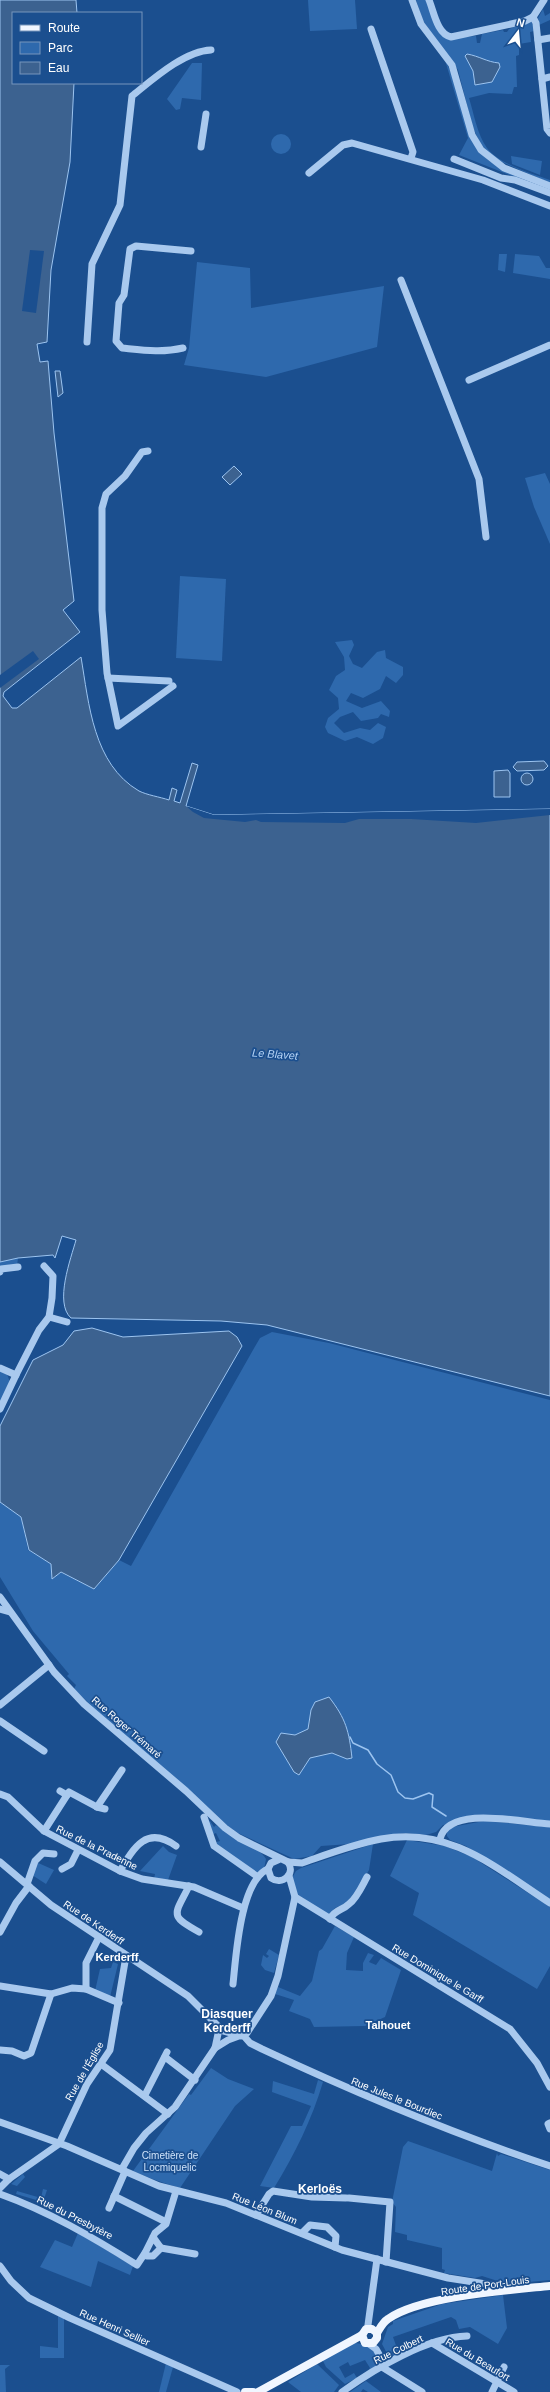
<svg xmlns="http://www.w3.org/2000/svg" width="550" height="2392" viewBox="0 0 550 2392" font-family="Helvetica,sans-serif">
<rect width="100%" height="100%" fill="#1b4f8f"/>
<g fill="#2e69ad">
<path d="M308 0H355L357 29 310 31Z"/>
<path d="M416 0H427L437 29 445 38 476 36 477 43H480L482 34 503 30 504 32H507L509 29 532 20 534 31 530 32 531 42 519 44V55L516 56 517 87H514L512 94 489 93 469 98C474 114 477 134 487 148 499 164 532 174 550 180V183L502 162 483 149 473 128 458 70 423 21Z"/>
<path d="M543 9 545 16 550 13V20L539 25 538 18Z"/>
<path d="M445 60 454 78 477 150 488 160 502 169 550 191 459 155 468 138Z"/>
<path d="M192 63H202L201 100 182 98 180 109 176 110 167 99Z"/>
<circle cx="281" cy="144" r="10"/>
<path d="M511 156 542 161 540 175 512 164Z"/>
<path d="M499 254H507L505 272 498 270Z"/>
<path d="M515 254 539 256 546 268H550V279L513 273Z"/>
<path d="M197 262 250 268 251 308 384 286 377 347 266 377 184 365 189 348Z"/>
<path d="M545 473 550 484V544L534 507 525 478Z"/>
<path d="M180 576 226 579 222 661 176 658Z"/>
<path d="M352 640 354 645 349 656 353 664 362 668 377 652 385 650 386 658 403 667V675L396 683 386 676 380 689 363 698 351 693 346 701 362 708 381 701 390 711 389 717 381 714 378 718 361 721 353 712 340 717 334 723 344 733 360 728 370 730 378 723 386 727 383 738 373 744 357 737 345 741 328 733 325 727 328 718 339 709 338 698 329 690 336 676 345 670 344 657 335 642Z"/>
<path d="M18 1258 17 1266 0 1267V1262Z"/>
<path d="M272 1332 329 1343 550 1400V1824L485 1817 443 1825 436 1832 426 1835 404 1833 350 1844 321 1846 312 1856 294 1859 238 1833 227 1826 94 1708 74 1689 76 1685 67 1676 69 1674 33 1631 0 1577V1502L21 1517 28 1550 51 1564 60 1572 94 1589 119 1560 131 1566 253 1350 260 1338Z"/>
<path d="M0 1371 7 1374 10 1382 0 1402Z"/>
<path d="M210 1821 214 1827 216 1825C228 1835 260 1847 266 1859L264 1869 255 1874 213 1843 220 1841 216 1833 211 1835 207 1824Z"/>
<path d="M484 1821 550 1827V1900L466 1846 450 1840 447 1836V1831L452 1827Z"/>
<path d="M407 1840 445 1846 472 1857 550 1907V1966L537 1989 413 1915 419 1893 390 1876Z"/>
<path d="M373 1844 369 1870 353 1897 347 1903 335 1908 329 1916 297 1894 292 1878 296 1871 301 1868Z"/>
<path d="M163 1846 169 1852 177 1855 168 1880 154 1879 155 1874 140 1871Z"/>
<path d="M36 1862 54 1870 46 1884 32 1875Z"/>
<path d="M335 1926 354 1937 347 1953 346 1970 363 1971V1963L368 1953 374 1955 369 1962 376 1965 381 1958 401 1970 385 2017 365 2026 314 2027 310 2019 289 2011 294 2000 275 1994 278 1987 300 1996 312 1981 319 1951 322 1949Z"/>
<path d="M269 1949 279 1955 274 1973 265 1970 261 1965 263 1955 267 1958 269 1956 266 1954Z"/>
<path d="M113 1962 118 1964 110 1997 95 1991 100 1969 111 1968Z"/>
<path d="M211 2068 228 2079 254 2089 235 2106 180 2188C163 2183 149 2178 133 2171L189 2094 191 2095Z"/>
<path d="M318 2080 323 2082C312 2119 295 2154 274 2188L260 2186 291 2126H302L311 2106 272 2092 273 2081 314 2094Z"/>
<path d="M408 2141 492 2171 497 2153 498 2156 501 2154 550 2170V2280L507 2284 482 2276 475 2278 444 2273 445 2270 442 2269V2248L407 2240V2235L395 2232 396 2207 392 2202 403 2147Z"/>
<path d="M23 2174 25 2177 17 2186 11 2184Z"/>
<path d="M43 2189 47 2190 43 2202 16 2194 17 2191 41 2198Z"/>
<path d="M78 2233 133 2266 130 2275 98 2261 91 2287 40 2267 55 2240 72 2247Z"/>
<path d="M503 2295 507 2328 498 2344 470 2327 459 2329 456 2320 451 2317 393 2337 399 2354 390 2359 382 2344 388 2327 393 2324V2321L442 2304Z"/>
<path d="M58 2315 64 2318V2358H40V2346L58 2348Z"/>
<path d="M353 2343C365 2343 378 2351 380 2364L368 2371 370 2368 365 2360 350 2366 348 2362 339 2367 345 2378 354 2373 357 2378 345 2384 326 2367 322 2359Z"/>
<path d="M166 2363 173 2367 166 2392H159Z"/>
<path d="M317 2364 339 2385 334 2392H301L288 2382Z"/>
<path d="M0 2365H10L5 2369 6 2392H0Z"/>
<path d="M366 2381 381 2392H368L363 2389 361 2392H350Z"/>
</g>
<g fill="#3c6290" stroke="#9cc4f0">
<path d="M0 0H76L77 13H13V83H74L70 162 51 270 47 342 37 344 40 362 48 361 54 433 74 601 63 610 80 632 4 692 3 696 12 708H17L81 657C89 704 93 764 139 791 147 795 160 797 169 800L172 788 177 790 174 801 180 803 192 763 198 765 186 806 214 815 550 809V1396L267 1325 221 1321 71 1318C54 1303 71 1258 76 1240L62 1236 55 1258 53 1255 18 1258 0 1262Z"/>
<path d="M467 54C479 56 487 62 499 63L500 67 492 82 475 85 473 71 465 56Z"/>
<path d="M55 371H60L63 393 58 397Z"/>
<path d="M234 466 242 474 230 485 222 477Z"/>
<path d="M544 761 548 766 544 770 517 771 513 767 517 762Z"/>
<path d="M508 770 510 773V797H494V771Z"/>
<circle cx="527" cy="779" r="6"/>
<path d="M92 1328 123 1337 229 1331 237 1337 242 1346 119 1560 94 1589 61 1572 52 1579 51 1564 29 1550 21 1517 0 1502V1426L33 1360 63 1345 74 1331Z"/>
<path d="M329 1697C346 1719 349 1731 352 1758L347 1759 332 1753 310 1758 299 1775 294 1772 276 1742 281 1733 295 1735 308 1729 311 1710 315 1702Z"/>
</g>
<g fill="#1b4f8f">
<path d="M30 250 44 251 36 313 22 311Z"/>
<path d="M33 651 39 659 0 688V675Z"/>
<path d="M186 806 214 815 550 809V815L476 823 411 819H359L345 823 261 822 256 820 245 822 204 818 193 812Z"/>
</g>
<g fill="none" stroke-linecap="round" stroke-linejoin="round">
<path stroke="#9cc4f0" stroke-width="1.5" d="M350 1737 353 1743 368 1750 377 1764 391 1775 398 1792 405 1798 413 1799 429 1793 433 1795 432 1807 446 1816"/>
<g stroke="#a9c9ee" stroke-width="7">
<path d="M412 0 421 24 452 65 472 135 481 150 504 168 550 186"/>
<path d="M429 0C434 12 437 34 451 37L525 21 533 17 544 0"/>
<path d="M533 17 536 23 547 129 550 133"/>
<path d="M371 29 413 152 411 158"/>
<path d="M538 40 550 38"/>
<path d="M542 79 550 77"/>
<path d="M201 147 206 114"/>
<path d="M454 159 501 178 515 180 550 193"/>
<path d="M309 173 343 145 352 143 483 180 550 206"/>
<path d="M401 280 479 479 486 537"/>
<path d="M87 342 92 264 120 205 132 96C152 80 184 51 211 50"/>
<path d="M183 348C162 353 142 350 122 348L116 341 119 303 124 295 130 249 136 246 191 251"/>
<path d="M469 380 550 345"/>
<path d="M148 451 142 452 125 476 106 494 102 508V610L107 673 118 726 173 686"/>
<path d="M108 678 169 681"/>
<path d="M0 1272 1 1269 18 1267"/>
<path d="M49 1317 67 1322"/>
<path d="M0 1368 16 1375"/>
<path d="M0 1409 16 1375 39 1330 49 1317 52 1298 53 1276 44 1266"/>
<path d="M0 1597 54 1672 84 1704 186 1791 225 1828 239 1838 288 1862C296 1874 282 1886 271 1878L268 1869 271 1863 280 1859"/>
<path d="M0 1609 10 1612"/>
<path d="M0 1705 49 1665"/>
<path d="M0 1721 44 1751"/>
<path d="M60 1791 67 1795"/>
<path d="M0 1794 8 1797 44 1831 120 1871 142 1879 194 1887 243 1908"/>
<path d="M97 1807 105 1809"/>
<path d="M204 1817 214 1846 258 1877"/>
<path d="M44 1831 69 1792 97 1807 122 1770"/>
<path d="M440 1839C449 1804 524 1823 550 1824"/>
<path d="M0 1862 51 1905 188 1996 223 2031 241 2036"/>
<path d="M288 1862 302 1863C328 1854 354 1844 381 1839 450 1826 496 1868 550 1903"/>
<path d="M62 1869 71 1864 78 1850"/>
<path d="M120 1871C134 1847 147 1825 176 1846"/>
<path d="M27 1884 35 1861 43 1853 54 1854"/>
<path d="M189 1886C175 1915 168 1915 199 1932"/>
<path d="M295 1897 510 2029 537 2063 550 2087"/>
<path d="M330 1919C335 1909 342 1911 349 1904 357 1898 362 1886 367 1877"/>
<path d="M0 1932 16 1903 29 1886"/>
<path d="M233 1984C236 1957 240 1881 268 1869"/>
<path d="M0 1986 51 1994 72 1988 86 1989 119 2003"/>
<path d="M86 1989V1963L99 1937"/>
<path d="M243 2035 250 2043 262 2049C356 2093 451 2133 550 2166"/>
<path d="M215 2048 228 2040 247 2033 271 1996 278 1976 295 1897 289 1876"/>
<path d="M0 2050 12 2051 24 2056 31 2053 51 1994"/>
<path d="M165 2057 195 2080"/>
<path d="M101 2064 168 2114"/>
<path d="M145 2095 167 2052"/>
<path d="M0 2122 67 2146 159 2186 226 2203 342 2250 448 2278 512 2288"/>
<path d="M550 2123 548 2124 550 2129"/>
<path d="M0 2174 9 2179"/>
<path d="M0 2188 9 2179 59 2144 87 2084 110 2050 126 1956"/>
<path d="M0 2194C48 2211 94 2238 137 2265L145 2253"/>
<path d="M114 2196 166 2222"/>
<path d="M349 2198 390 2202 386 2262"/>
<path d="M109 2208 124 2174 123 2167 134 2148 146 2133 175 2107 215 2048 218 2034 216 2026"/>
<path d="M256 2215 269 2194 273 2191 312 2197 346 2198"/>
<path d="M302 2233 310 2225 327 2227 336 2236 335 2247"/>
<path d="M153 2237 161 2248 153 2256H147L145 2253 155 2233 166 2224 176 2191"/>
<path d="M161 2248 195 2254"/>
<path d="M0 2266 11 2281 29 2298 70 2318 237 2392"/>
<path d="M369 2328 368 2325 377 2259"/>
<path d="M432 2343 514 2392"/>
<path d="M369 2344 376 2349 385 2365"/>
<path d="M382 2367 422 2392"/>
<path d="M342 2392C374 2369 427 2337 467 2336"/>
<path d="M492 2392 504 2367"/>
</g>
<g stroke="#f0f6ff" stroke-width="8">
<path d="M377 2333C380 2328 383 2322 388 2319 420 2296 510 2290 550 2286"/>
<path d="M362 2335 365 2343H373L377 2338V2333"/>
<path d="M245 2392H253"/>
<path d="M258 2392 362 2335 366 2329H372L377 2333"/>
</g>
</g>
<g text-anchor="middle" stroke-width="3.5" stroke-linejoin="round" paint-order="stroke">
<g font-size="10" fill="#fff" stroke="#1b4f8f">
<text transform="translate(127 1727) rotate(41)" y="4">Rue Roger Trémaré</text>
<text transform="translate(97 1847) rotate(26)" y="4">Rue de la Pradenne</text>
<text transform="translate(94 1922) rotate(34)" y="4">Rue de Kerderff</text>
<text transform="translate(438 1973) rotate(31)" y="4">Rue Dominique le Garff</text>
<text transform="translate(84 2071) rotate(-60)" y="4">Rue de l'Église</text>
<text transform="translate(397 2098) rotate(22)" y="4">Rue Jules le Bourdiec</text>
<text transform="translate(265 2208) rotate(22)" y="4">Rue Léon Blum</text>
<text transform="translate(75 2217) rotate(27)" y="4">Rue du Presbytère</text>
<text transform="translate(485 2285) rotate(-8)" y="4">Route de Port-Louis</text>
<text transform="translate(115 2327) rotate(24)" y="4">Rue Henri Sellier</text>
<text transform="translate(398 2349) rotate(-26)" y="4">Rue Colbert</text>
<text transform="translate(478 2359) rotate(31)" y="4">Rue du Beaufort</text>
</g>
<g font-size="10" fill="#cfe3fa" stroke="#1b4f8f">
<text x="170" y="2159">Cimetière de<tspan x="170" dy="12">Locmiquelic</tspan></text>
</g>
<g font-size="11" font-style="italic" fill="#b5d3f5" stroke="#1b4f8f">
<text transform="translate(275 1054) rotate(4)" y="4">Le Blavet</text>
</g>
<g font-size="11" font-weight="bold" fill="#fff" stroke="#1b4f8f">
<text x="117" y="1961">Kerderff</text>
<text x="388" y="2029">Talhouet</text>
</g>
<g font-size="12" font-weight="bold" fill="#fff" stroke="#1b4f8f">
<text x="227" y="2018">Diasquer<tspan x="227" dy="14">Kerderff</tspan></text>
<text x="320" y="2193">Kerloës</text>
</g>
</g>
<rect x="12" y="12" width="130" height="72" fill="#1b4f8f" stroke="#7695bc"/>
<rect x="20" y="25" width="20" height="6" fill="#f0f6ff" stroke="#7695bc"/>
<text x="48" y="32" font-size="12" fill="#ffffff">Route</text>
<rect x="20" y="42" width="20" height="12" fill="#2e69ad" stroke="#7695bc"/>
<text x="48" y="52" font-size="12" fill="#ffffff">Parc</text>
<rect x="20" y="62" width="20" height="12" fill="#3c6290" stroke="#7695bc"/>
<text x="48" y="72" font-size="12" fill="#ffffff">Eau</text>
<g transform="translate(518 32) rotate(16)" stroke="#1b4f8f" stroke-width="3" paint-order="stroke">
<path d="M0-3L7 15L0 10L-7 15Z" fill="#ffffff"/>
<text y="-6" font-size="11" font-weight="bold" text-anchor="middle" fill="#ffffff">N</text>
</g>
</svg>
